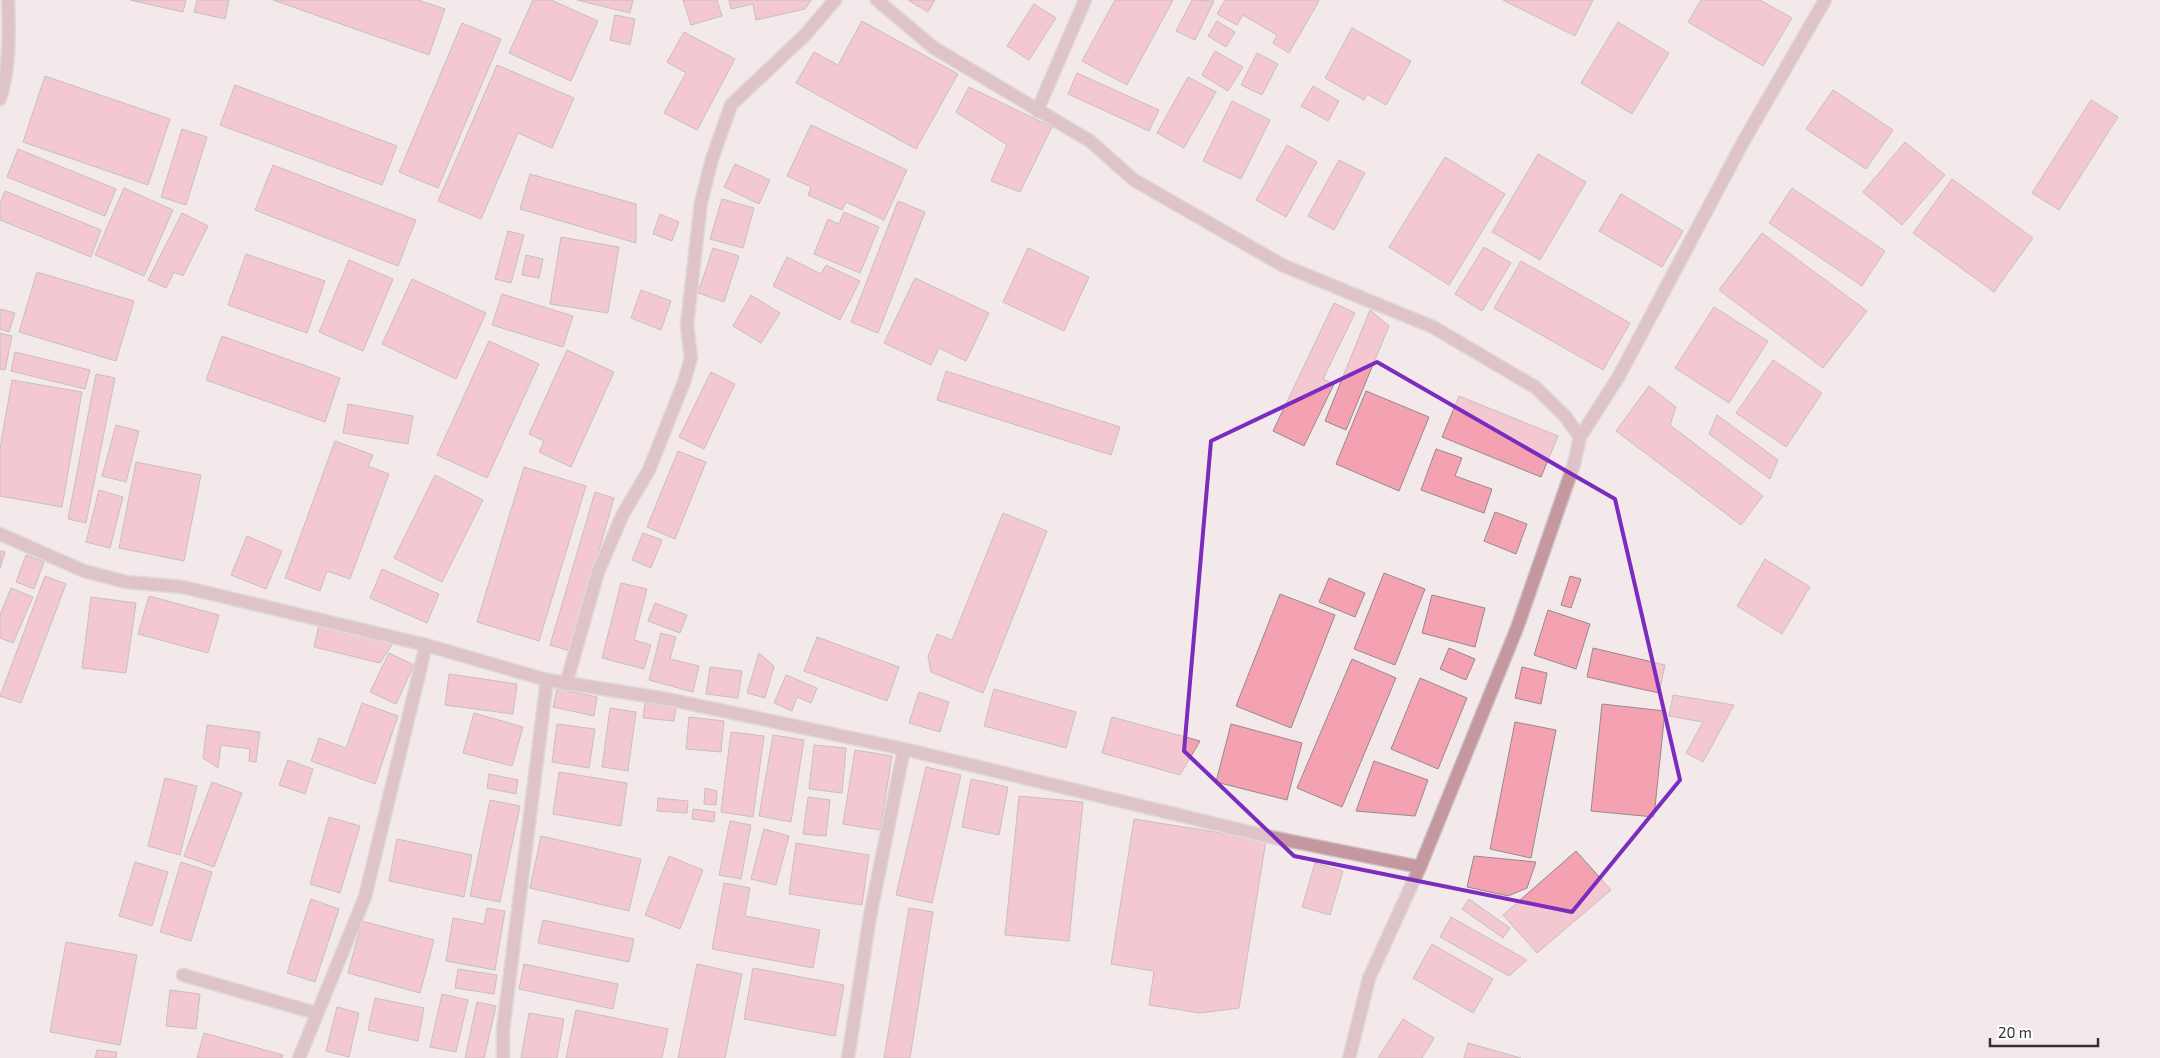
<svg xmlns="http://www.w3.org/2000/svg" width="2160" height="1058" viewBox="0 0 2160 1058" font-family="'Exo 2',sans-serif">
<rect width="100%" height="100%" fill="#f3e9ea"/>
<g fill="#f4a1b1" stroke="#948b8d">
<path d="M130 0H186L183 12Z"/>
<path d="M197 0H229L225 19 194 12Z"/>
<path d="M273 0H418L445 9 429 55Z"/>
<path d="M533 0H551L598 21 571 81 509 53Z"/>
<path d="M577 0H633L630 13Z"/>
<path d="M683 0H717L722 16 691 25Z"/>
<path d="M729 0H811L805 9 756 20 753 4 731 9Z"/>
<path d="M908 0H935L928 12Z"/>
<path d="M1115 0H1173L1127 85 1082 61Z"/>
<path d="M1192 0 1214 1 1195 40 1176 31Z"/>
<path d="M1225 0H1317L1319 1 1289 53 1273 43 1277 35 1243 15 1237 25 1217 14Z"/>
<path d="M1503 0H1593L1575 36Z"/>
<path d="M1701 0H1760L1792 18 1763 66 1688 22Z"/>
<path d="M1034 4 1056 18 1029 60 1007 46Z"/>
<path d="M615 15 635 19 630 45 610 40Z"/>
<path d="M862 21 958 74 916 149 796 83 814 52 838 65Z"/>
<path d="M1217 21 1235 32 1226 47 1208 36Z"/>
<path d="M1618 22 1669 53 1632 114 1581 83Z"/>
<path d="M462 23 501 39 438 188 399 172Z"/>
<path d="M1352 28 1411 61 1386 105 1367 94 1364 100 1325 78Z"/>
<path d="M684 32 735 59 697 130 664 113 686 73 667 62Z"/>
<path d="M1215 51 1243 67 1228 91 1202 75Z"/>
<path d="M1257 53 1278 64 1262 95 1241 85Z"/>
<path d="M497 65 574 98 552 148 518 133 481 219 438 201Z"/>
<path d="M1077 73 1159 110 1149 131 1068 94Z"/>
<path d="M45 76 170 119 148 185 23 142Z"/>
<path d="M1188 77 1216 92 1184 148 1157 133Z"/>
<path d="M235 85 397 146 382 185 220 125Z"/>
<path d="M1313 86 1339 101 1328 121 1301 106Z"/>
<path d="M969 87 1052 127 1020 192 991 181 1007 145 956 112Z"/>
<path d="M1833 90 1893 130 1866 169 1806 129Z"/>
<path d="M2091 100 2118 117 2059 210 2032 193Z"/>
<path d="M1232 101 1270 120 1241 179 1203 161Z"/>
<path d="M811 125 907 170 884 220 846 202 842 210 808 195 811 187 787 176Z"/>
<path d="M182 129 207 137 186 205 161 197Z"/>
<path d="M1905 142 1945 175 1902 225 1863 192Z"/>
<path d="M1287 145 1317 162 1286 217 1256 200Z"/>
<path d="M18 149 116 189 105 216 7 177Z"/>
<path d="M1538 154 1586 182 1540 260 1492 232Z"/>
<path d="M1445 157 1505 194 1449 285 1389 247Z"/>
<path d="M1339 160 1365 173 1334 230 1308 216Z"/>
<path d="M735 164 770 180 759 204 724 187Z"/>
<path d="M273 165 416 220 398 266 255 210Z"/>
<path d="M530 174 636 204V243L520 209Z"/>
<path d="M1952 179 2033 238 1994 292 1913 233Z"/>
<path d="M124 188 173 210 144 276 95 255Z"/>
<path d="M1792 188 1885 251 1862 286 1769 223Z"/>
<path d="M5 191 101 230 91 257 0 220V203Z"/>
<path d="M1621 194 1683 231 1662 267 1599 231Z"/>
<path d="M722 199 754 208 743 248 710 239Z"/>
<path d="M898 201 925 212 878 333 851 322Z"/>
<path d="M844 212 879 227 860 273 814 254 828 219 839 224Z"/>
<path d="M182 213 208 226 183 276 174 272 166 288 148 280Z"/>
<path d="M660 214 679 222 672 241 653 234Z"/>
<path d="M508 231 524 235 511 283 495 279Z"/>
<path d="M1762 233 1867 311 1823 368 1719 290Z"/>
<path d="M561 237 619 247 608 313 550 304Z"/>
<path d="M1484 247 1511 263 1482 311 1455 294Z"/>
<path d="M713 248 739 256 724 302 698 293Z"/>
<path d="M1028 248 1089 277 1064 331 1003 302Z"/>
<path d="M246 254 325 281 307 333 228 305Z"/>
<path d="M526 255 543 259 539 278 522 275Z"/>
<path d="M787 257 821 274 826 265 860 281 840 320 773 286Z"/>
<path d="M349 260 393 279 363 351 319 332Z"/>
<path d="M1521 261 1630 323 1603 370 1494 308Z"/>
<path d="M37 272 134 301 116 361 19 332Z"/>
<path d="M915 278 989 313 966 361 939 348 931 365 884 343Z"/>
<path d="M412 279 486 313 456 379 382 344Z"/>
<path d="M641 290 671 301 661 330 631 318Z"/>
<path d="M502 294 573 316 563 347 492 325Z"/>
<path d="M751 295 780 313 761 343 733 326Z"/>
<path d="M1334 303 1355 313 1323 379 1334 384 1304 446 1273 431Z"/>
<path d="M1714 307 1768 341 1729 403 1675 368Z"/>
<path d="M0 309 15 313 9 332 0 329Z"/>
<path d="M1370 310 1389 326 1346 430 1325 421Z"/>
<path d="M0 333 12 336 5 370 0 369Z"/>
<path d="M222 336 340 378 325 422 206 380Z"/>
<path d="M489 341 539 364 487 478 437 455Z"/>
<path d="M567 350 614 372 571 467 539 452 544 441 529 434Z"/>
<path d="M15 352 90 370 85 389 11 371Z"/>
<path d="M1773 360 1822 393 1786 447 1736 413Z"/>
<path d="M946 371 1120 427 1111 455 937 400Z"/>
<path d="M711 372 735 384 704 449 679 437Z"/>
<path d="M96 374 115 378 86 523 68 519Z"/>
<path d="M12 380 82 392 62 507 0 496V448Z"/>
<path d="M1649 386 1676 407 1670 425 1763 496 1741 525 1616 431Z"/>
<path d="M1366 391 1429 417 1399 491 1336 464Z"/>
<path d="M1459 396 1558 436 1541 477 1442 437Z"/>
<path d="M348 404 413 416 408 444 343 433Z"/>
<path d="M1717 415 1778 460 1770 479 1709 434Z"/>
<path d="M116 425 139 431 126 482 102 476Z"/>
<path d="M335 441 373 455 368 466 389 474 350 579 327 571 320 591 285 578Z"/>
<path d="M1436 449 1462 458 1455 476 1492 489 1484 513 1421 490Z"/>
<path d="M678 451 706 462 675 539 647 527Z"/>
<path d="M136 462 201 475 184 561 119 548Z"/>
<path d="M524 467 586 486 539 641 477 622Z"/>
<path d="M435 475 483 500 442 582 394 558Z"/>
<path d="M99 490 123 497 110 548 86 542Z"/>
<path d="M595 492 614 498 570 651 550 645Z"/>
<path d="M1495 512 1527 524 1516 554 1484 541Z"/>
<path d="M1003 513 1047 531 983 693 931 672 928 657 937 634 952 640Z"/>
<path d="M643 533 662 540 651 568 632 560Z"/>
<path d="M247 536 282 551 266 589 231 575Z"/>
<path d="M0 551 5 552 0 568Z"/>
<path d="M26 555 44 562 34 589 16 582Z"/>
<path d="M1765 559 1810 587 1782 634 1737 606Z"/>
<path d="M382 569 439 594 427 623 370 598Z"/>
<path d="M1384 573 1425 589 1395 665 1354 649Z"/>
<path d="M45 576 66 584 21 703 0 696Z"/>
<path d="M1570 576 1581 579 1571 608 1561 605Z"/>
<path d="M1329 578 1365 593 1355 617 1319 602Z"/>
<path d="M621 583 647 589 634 640 651 645 644 669 602 658Z"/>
<path d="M11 588 33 597 13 643 0 638V615Z"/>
<path d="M1280 594 1335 615 1291 728 1236 706Z"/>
<path d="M1432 595 1485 608 1475 647 1422 633Z"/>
<path d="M149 596 219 615 208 653 138 634Z"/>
<path d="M91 597 136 603 126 673 82 668Z"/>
<path d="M655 603 687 615 680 633 648 621Z"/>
<path d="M1548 610 1590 624 1576 669 1534 655Z"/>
<path d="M319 625 393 643 380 663 314 647Z"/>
<path d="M661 633 676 637 670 659 699 666 693 692 649 680Z"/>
<path d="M817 637 899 667 887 701 804 671Z"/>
<path d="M1449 648 1475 659 1466 680 1440 669Z"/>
<path d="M1593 648 1665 665 1659 693 1587 677Z"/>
<path d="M389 653 414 665 396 704 370 692Z"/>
<path d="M759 653 774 666 765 698 747 693Z"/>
<path d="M1352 659 1396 678 1342 807 1297 788Z"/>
<path d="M710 667 742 671 738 698 706 694Z"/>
<path d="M1522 667 1547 673 1541 704 1515 698Z"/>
<path d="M449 674 517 684 513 714 445 705Z"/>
<path d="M786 675 817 688 811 703 797 697 792 711 774 703Z"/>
<path d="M1420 678 1467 698 1438 769 1391 749Z"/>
<path d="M557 689 597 697 594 716 553 707Z"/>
<path d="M994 689 1076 712 1066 748 984 726Z"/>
<path d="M919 692 949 702 940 732 909 723Z"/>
<path d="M1673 695 1734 705 1703 762 1686 753 1703 722 1669 716Z"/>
<path d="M362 703 398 716 375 784 311 761 319 738 346 748Z"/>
<path d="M645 703 676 707 674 721 643 718Z"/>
<path d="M1602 704 1665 711 1654 817 1591 811Z"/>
<path d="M610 708 636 712 628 771 602 767Z"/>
<path d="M474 713 523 727 512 766 463 753Z"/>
<path d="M689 717 724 721 721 752 686 749Z"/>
<path d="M1112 717 1200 741 1180 775 1102 753Z"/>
<path d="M1515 722 1556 730 1531 858 1490 849Z"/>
<path d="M557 724 595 729 589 768 552 762Z"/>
<path d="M1231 724 1302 743 1287 800 1216 782Z"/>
<path d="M207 725 260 732 256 762 249 761 250 749 221 745 218 768 203 758Z"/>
<path d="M731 732 764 736 753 817 721 812Z"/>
<path d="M773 735 804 740 791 822 759 816Z"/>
<path d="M814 745 846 748 842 793 809 789Z"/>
<path d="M855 750 892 756 880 830 843 824Z"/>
<path d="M288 760 313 769 305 794 279 785Z"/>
<path d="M1374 761 1428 780 1415 816 1356 811Z"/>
<path d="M926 767 961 775 932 903 896 895Z"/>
<path d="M559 772 627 783 621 826 553 814Z"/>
<path d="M489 774 518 780 516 794 487 788Z"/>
<path d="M165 778 197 786 180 855 148 846Z"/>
<path d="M971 779 1008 787 999 835 962 827Z"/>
<path d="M212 782 242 793 214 867 184 856Z"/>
<path d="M705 788 717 791 716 805 704 804Z"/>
<path d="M1019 796 1083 802 1069 941 1005 935Z"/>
<path d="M808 797 830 800 826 836 803 834Z"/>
<path d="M658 798 688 801 687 813 657 811Z"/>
<path d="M490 800 520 806 500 902 470 896Z"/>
<path d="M693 809 715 812 714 822 692 819Z"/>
<path d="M329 817 360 826 340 893 310 884Z"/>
<path d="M1134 819 1266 840 1239 1008 1200 1013 1149 1005 1154 971 1111 964Z"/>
<path d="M730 821 751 825 741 879 719 875Z"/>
<path d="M764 829 789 836 776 885 751 879Z"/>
<path d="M541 836 641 859 629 911 530 888Z"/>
<path d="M397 839 472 855 464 897 389 881Z"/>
<path d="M796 843 869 855 862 905 789 894Z"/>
<path d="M1576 851 1611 890 1537 953 1503 915Z"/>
<path d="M669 856 703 870 680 929 645 915Z"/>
<path d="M1474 856 1536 862 1527 888 1508 896 1467 887Z"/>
<path d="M135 862 168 872 152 926 119 916Z"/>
<path d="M181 862 212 872 191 941 160 932Z"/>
<path d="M1315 863 1343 871 1330 915 1302 907Z"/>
<path d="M724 883 750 888 745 916 820 930 813 968 712 949Z"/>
<path d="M311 899 339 909 315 982 287 973Z"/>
<path d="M1469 899 1510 928 1503 938 1462 909Z"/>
<path d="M487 908 505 911 495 970 446 961 453 918 484 924Z"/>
<path d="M909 908 933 912 910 1058H884Z"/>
<path d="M1451 917 1527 960 1509 976 1440 937Z"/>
<path d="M543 920 634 939 629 962 538 943Z"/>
<path d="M362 921 434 940 420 993 348 973Z"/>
<path d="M66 942 137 955 120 1045 50 1032Z"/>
<path d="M1432 944 1493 979 1473 1013 1413 978Z"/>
<path d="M524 964 618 984 613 1009 519 989Z"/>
<path d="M697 964 742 974 725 1058H678Z"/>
<path d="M753 968 844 985 835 1036 744 1019Z"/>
<path d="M458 969 497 975 494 994 455 988Z"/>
<path d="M170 990 200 994 196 1029 166 1026Z"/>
<path d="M442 994 468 1000 456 1052 430 1047Z"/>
<path d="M375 998 424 1008 418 1041 368 1030Z"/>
<path d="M477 1002 496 1006 484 1058H465Z"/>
<path d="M337 1007 359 1013 349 1057 326 1051Z"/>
<path d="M576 1010 668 1029 662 1058H566Z"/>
<path d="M529 1013 564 1019 557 1058H521Z"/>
<path d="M1403 1019 1434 1038 1422 1058H1378Z"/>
<path d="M204 1033 283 1055 282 1058H197Z"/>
<path d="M1468 1043 1521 1058H1464Z"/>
<path d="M97 1050 117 1052 116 1058H95Z"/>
</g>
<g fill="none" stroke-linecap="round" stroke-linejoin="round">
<defs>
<g id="minor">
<path d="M877 0 934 48 1090 141 1134 180 1282 265 1433 327 1535 387 1564 415 1580 437"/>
<path d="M0 99C10 69 9 32 8 0"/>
<path d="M1037 111 1085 0"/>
<path d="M0 534 84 571 126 582 183 587 426 645 547 680 667 699 904 749 1266 836 1420 867"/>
<path d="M566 684 598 572 623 514 649 470 684 382 691 358 687 325 701 202 712 159 731 105 805 35 835 0"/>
<path d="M183 975 316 1013"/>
<path d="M299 1058 365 897 426 645"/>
<path d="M503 1058V1030L547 680"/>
<path d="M848 1058 870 916 904 749"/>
<path d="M1349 1058 1369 978 1420 867 1517 628 1574 464 1580 437 1619 376 1742 144 1825 0"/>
</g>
</defs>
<use href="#minor" stroke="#cdc4c5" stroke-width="15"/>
<use href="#minor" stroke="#c5979f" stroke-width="12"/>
</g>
<path d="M0 0H2160V1058H0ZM1377 362 1615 499 1680 780 1572 912 1294 856 1184 751 1211 441Z" fill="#f3e9ea" fill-opacity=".55" fill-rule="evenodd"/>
<path fill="none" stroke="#7b2cbf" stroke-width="4" stroke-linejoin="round" d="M1377 362 1615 499 1680 780 1572 912 1294 856 1184 751 1211 441Z"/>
<path d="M1990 1038v8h108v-8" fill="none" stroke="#353132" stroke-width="2.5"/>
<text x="1998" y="1038" font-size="15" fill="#353132" stroke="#ffffff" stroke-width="4" paint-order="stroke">20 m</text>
</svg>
